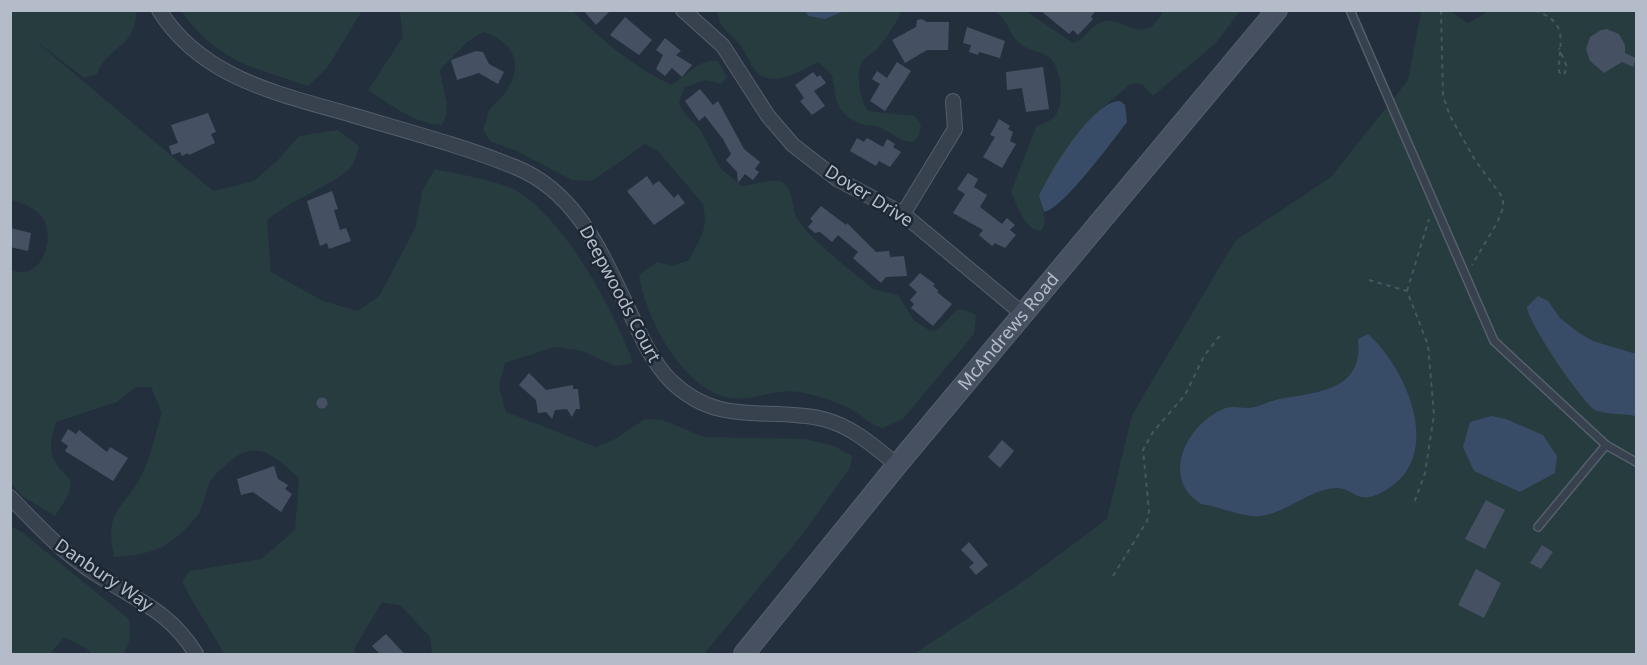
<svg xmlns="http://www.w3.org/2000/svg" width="1647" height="665" viewBox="0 0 1647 665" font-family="'Noto Sans',sans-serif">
<rect width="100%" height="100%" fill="#242f3e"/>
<g fill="#263c3f">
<path d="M10 11H136C138 46 107 46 97 74L84 78 32 38 213 191 254 181 278 160 299 136 338 130 359 146C357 155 355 164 347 171 325 189 292 199 267 220L271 272 323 301 358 311 380 295 416 226 422 191 435 169C457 174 501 181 519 192 566 222 615 312 633 363L615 366 582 351 555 347 505 363 499 387 506 412 596 447 615 439 645 419 663 420 704 437 805 439 834 446 852 456 850 468 802 535 704 654H432L430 637 401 606 382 602 355 647 354 654H224C211 629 194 607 182 581L190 571 261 559 295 530 299 478C274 456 256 436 226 465 221 470 213 475 210 482 205 492 204 507 197 516 172 547 153 555 114 557 104 509 122 512 141 476 151 458 155 433 162 413L151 387H136L117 402 56 422C48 453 48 457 71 481L69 494 55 516 22 496 11 483V271C16 271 24 273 29 271 50 261 55 225 36 211 29 206 19 202 11 200Z"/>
<path d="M181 11H362L327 68 308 86C251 67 219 62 181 11Z"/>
<path d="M400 11H573C602 41 633 66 671 85 686 77 700 57 718 61L727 77 722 84 705 80 684 88 679 103 685 114 700 129 721 169 742 186C750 185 777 178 782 182 795 190 791 209 798 220 816 245 844 264 867 284L873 289 898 295 914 320 930 331 938 329 957 310 962 309 976 315 974 334 903 419 883 428C871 425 866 419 856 412 841 403 816 395 799 392 776 388 749 403 726 397 681 386 645 317 639 275L657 262 673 266 689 260 703 233 705 218 703 204 658 151 645 144 592 181 572 180 517 151 490 141 483 130C486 123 487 113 491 108 495 103 501 99 504 94 525 66 515 42 483 32L467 42 440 70C442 90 453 106 442 125 415 124 391 105 368 90L403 37Z"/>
<path d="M717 11H902C895 25 887 38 876 50 872 54 865 57 862 62 855 75 860 99 868 111L915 116 921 125 919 135 913 142C900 142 891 132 879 127 873 125 867 126 861 124 835 114 836 98 832 75L818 62C800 71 771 91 754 69 749 61 745 52 740 45 728 30 720 30 717 11Z"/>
<path d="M994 11H1026L1073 43C1084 40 1089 28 1099 23 1123 11 1143 52 1163 11H1240L1216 43 1153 96 1143 85 1135 83 1128 86 1091 118 1039 196C1041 209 1049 219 1041 231 1024 230 1018 206 1011 192L1036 127C1041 124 1049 122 1053 118 1066 107 1062 67 1049 57 1040 51 1027 50 1019 43 1008 32 1008 19 994 11Z"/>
<path d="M1421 11H1450L1468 23 1489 11H1636V654H914L1025 580 1107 519 1132 415 1235 241 1331 177 1408 80Z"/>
<path d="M11 526 23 533 129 619 130 640 123 654H92L86 648 64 637 50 654H11Z"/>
</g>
<g fill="#394c67">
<path d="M805 11V10L844 11 825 19 809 16Z"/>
<path d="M1120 101 1125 105 1127 122C1113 140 1063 209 1044 212L1039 196C1050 172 1092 101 1120 101Z"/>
<path d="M1538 296 1548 301 1560 318 1579 333 1593 341 1636 354V416C1627 414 1602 414 1595 410 1582 402 1528 323 1527 307Z"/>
<path d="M1368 334C1410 372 1448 465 1376 495 1357 503 1352 488 1337 488 1309 489 1287 513 1260 516 1245 518 1217 506 1201 504 1160 479 1186 426 1221 410 1232 405 1238 408 1248 408 1257 408 1269 401 1279 399 1317 392 1364 391 1358 339Z"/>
<path d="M1491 416 1506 419 1543 435 1557 456 1555 473 1520 492 1474 471 1463 447 1470 422Z"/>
</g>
<g fill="#455162">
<path d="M583 10H611L596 25Z"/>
<path d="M1040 10H1096L1091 17 1093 19 1078 35 1073 30 1069 34Z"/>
<path d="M625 17 652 40 639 55 610 35Z"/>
<path d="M922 19 927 22H949L948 50H927L905 63 892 40 916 27 917 20Z"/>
<path d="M967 27 1005 41 1000 58 979 52 978 55 969 52 971 45 963 43Z"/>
<path d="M1607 29 1619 34 1625 45V53L1636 58 1633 67 1622 62 1604 73 1590 61 1586 49 1590 37 1601 30Z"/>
<path d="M665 38 681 51 676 55 692 65 682 77 672 68 665 76 656 69 663 55 656 50Z"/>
<path d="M476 51 483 52 489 64 504 72 498 84 479 73 457 80 451 60Z"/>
<path d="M897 62 911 71 885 111 870 101 880 84 872 79 877 71 887 78Z"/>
<path d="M1043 67 1049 109 1026 112 1022 88 1007 90 1006 72Z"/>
<path d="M813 72 817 77 820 75 826 83 814 91 825 106 812 115 800 101 804 98 795 85Z"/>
<path d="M700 89 713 105 718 101 744 149 760 162 755 169 759 172 753 180 745 174 738 183 737 172 726 160 731 154 723 139 705 116 699 121 685 101Z"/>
<path d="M208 113 216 132 211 134 215 143 189 155 188 153 182 156 180 152 172 155 169 146 178 143 171 125Z"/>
<path d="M999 119 1010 126 1008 129 1013 132 1010 141 1016 144 1002 168 983 157 995 137 990 135Z"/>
<path d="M857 138 864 142 867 138 883 147 887 139 895 144 893 147 901 152 890 167 879 161 876 166 850 151Z"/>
<path d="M968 173 978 179 974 187 987 195 980 207 1002 224 1007 218 1015 225 1010 230 1016 235 1005 248 995 243 992 246 979 235 983 230 953 213 965 194 957 189Z"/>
<path d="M647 176 653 185 659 181 674 198 678 194 685 203 654 225 627 191Z"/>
<path d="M332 191 338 209 334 210 340 230 346 228 351 241 329 249 327 243 320 246 307 201Z"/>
<path d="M821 206 846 225 847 223 876 252 889 251 890 257 904 256 907 276 886 277 881 283 853 258 858 252 838 235 832 242 820 232 815 233 808 227 813 221 810 219Z"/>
<path d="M10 228 31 233 28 251 10 247Z"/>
<path d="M920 273 935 284 933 286 939 291 937 292 952 304 933 326 911 308 914 304 910 300 917 292 909 285Z"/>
<path d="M529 373 546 390 573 385V389H578L580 409H576L572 417 567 409 555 410 552 419 546 412 538 413 536 400 519 385Z"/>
<circle cx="322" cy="403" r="5.5"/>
<path d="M68 429 76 434 79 430 107 452 110 447 128 458 113 481 65 451 68 446 61 441Z"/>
<path d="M1002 440 1014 451 1000 468 988 457Z"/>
<path d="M274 466 278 479 288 485 285 489 292 494 281 512 253 492 241 495 237 479Z"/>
<path d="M1486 500 1505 510 1485 549 1465 539Z"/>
<path d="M969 542 988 565 976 575 969 567 974 563 961 550Z"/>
<path d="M1542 545 1553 552 1541 569 1530 563Z"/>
<path d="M1476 569 1501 583 1484 618 1458 605Z"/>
<path d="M386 634 397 646 405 654H380L372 646Z"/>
</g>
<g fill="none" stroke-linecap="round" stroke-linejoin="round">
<defs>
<g id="service">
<path d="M1350 10 1494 341 1606 445 1636 462"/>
<path d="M1538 527 1606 445"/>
</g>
<g id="minor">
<path d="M159 10C202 79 280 94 352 115 406 131 463 146 515 167 580 193 604 259 633 319 643 341 654 364 671 381 719 428 767 406 823 419 852 426 875 447 897 465"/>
<path d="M683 10 723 46 768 116 793 145 837 179 903 214 1023 314"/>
<path d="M903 214 955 129 953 101"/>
<path d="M10 497C37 525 63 553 96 574 136 600 170 611 196 654"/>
</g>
<g id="secondary">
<path id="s1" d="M744 654 897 465 1277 10"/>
</g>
</defs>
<use href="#service" stroke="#565f6c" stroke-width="10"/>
<use href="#minor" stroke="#565f6c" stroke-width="16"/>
<use href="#secondary" stroke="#565f6c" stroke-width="22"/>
<g stroke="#44595c" stroke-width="2" stroke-dasharray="4.5 4.5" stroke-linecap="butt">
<path d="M1441 10 1443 96 1450 116 1475 160 1503 198V208L1497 223 1472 265"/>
<path d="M1535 10C1570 24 1559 40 1559 72L1564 75 1567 67 1559 48"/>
<path d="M1369 280 1407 291 1428 345 1434 415 1425 473 1414 503"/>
<path d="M1407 291 1429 219"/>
<path d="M1113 576 1147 521 1149 511 1143 450 1153 432 1185 395 1204 356 1222 333"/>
</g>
<use href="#service" stroke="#38414e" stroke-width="7"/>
<use href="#minor" stroke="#38414e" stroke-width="14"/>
<use href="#secondary" stroke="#465061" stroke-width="20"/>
</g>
<g text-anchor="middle" stroke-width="5" stroke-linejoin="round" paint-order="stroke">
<g font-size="18" fill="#b4bcc9" stroke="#1d2633">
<text transform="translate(869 196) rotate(32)" y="6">Dover Drive</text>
<text transform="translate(620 294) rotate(62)" y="6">Deepwoods Court</text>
<text dy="6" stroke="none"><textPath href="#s1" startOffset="417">McAndrews Road</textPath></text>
<text transform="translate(104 575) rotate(34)" y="6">Danbury Way</text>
</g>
</g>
<rect width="1647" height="665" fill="none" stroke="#b4bcc9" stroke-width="24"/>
</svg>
